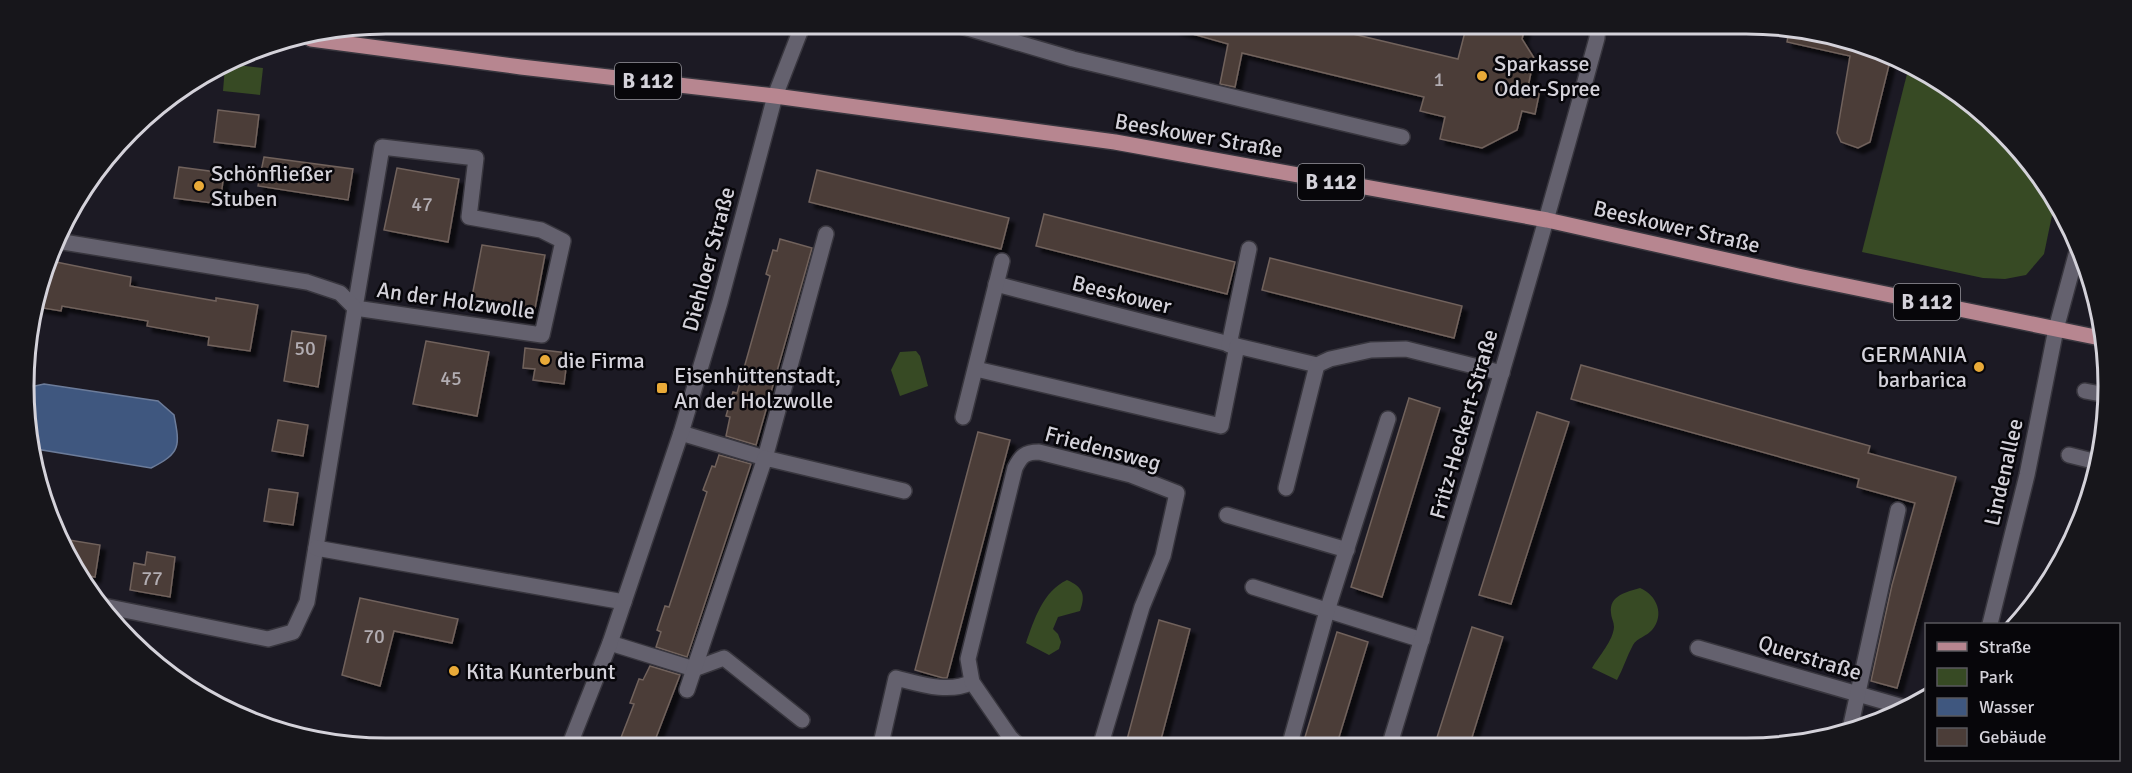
<svg xmlns="http://www.w3.org/2000/svg" width="2132" height="773" viewBox="0 0 2132 773" font-family="Signika,sans-serif">
<defs>
<filter id="shadow"><feDropShadow dx="5.5" dy="5.5" stdDeviation="1.5" flood-color="#0009"/></filter>
</defs>
<rect width="100%" height="100%" fill="#1c1a24"/>
<g fill="#374a24">
<path d="M228 64 263 68 260 95 223 91 225 66Z"/>
<path d="M1908 70 1966 99 2055 201 2044 254 2026 275 2005 279 1983 278 1862 252Z"/>
<path d="M916 351 920 356 928 386 900 396 891 370 900 352Z"/>
<path d="M1067 580C1083 587 1086 595 1080 611L1058 617 1053 629 1058 634 1061 642 1059 649 1049 655 1026 643C1034 620 1043 591 1067 580Z"/>
<path d="M1640 588C1657 595 1665 615 1652 630 1647 636 1637 638 1633 645 1627 656 1623 669 1617 680L1592 668C1599 656 1613 641 1614 627 1614 622 1611 617 1611 613 1609 595 1627 592 1640 588Z"/>
</g>
<path fill="#3f577f" stroke="#6c7c9a" stroke-width="1.5" d="M44 384 158 401 174 415C180 446 181 453 151 468L36 449 34 446 30 387Z"/>
<g fill="#4b3d38" stroke="#71625c" stroke-width="1.5" filter="url(#shadow)">
<path d="M1175 24H1311L1458 59 1467 24H1526L1522 39 1534 58 1528 87 1540 90 1535 114 1522 111 1517 130 1482 148 1440 139 1445 117 1420 111 1424 97 1242 53 1235 87 1220 84 1228 44 1175 29Z"/>
<path d="M1789 30 1839 36 1890 61 1870 142 1858 148 1841 142 1837 133 1850 56 1787 42Z"/>
<path d="M218 110 259 115 255 147 214 142Z"/>
<path d="M264 157 353 169 348 200 258 186Z"/>
<path d="M179 167 224 173 220 204 174 198Z"/>
<path d="M397 168 459 179 448 242 384 230Z"/>
<path d="M817 170 1009 218 1001 249 809 202Z"/>
<path d="M1044 214 1235 262 1227 294 1036 246Z"/>
<path d="M780 239 812 248 756 445 726 436 730 417 726 416 733 392 737 393 770 276 766 274 773 250 777 251Z"/>
<path d="M482 245 545 255 533 319 470 307Z"/>
<path d="M1270 258 1462 306 1454 338 1262 290Z"/>
<path d="M51 261 131 277 130 286 216 301V298L258 305 250 351 208 345 209 337 147 326 148 321 62 306 61 311 37 307Z"/>
<path d="M292 331 326 336 318 387 284 381Z"/>
<path d="M426 341 489 352 477 416 413 404Z"/>
<path d="M525 348 568 353 564 384 533 380 535 369 523 368Z"/>
<path d="M1581 365 1870 446 1868 453 1956 477 1897 688 1871 681 1892 585 1915 503 1857 487 1859 479 1571 399Z"/>
<path d="M1409 398 1440 408 1382 597 1351 587Z"/>
<path d="M1537 412 1569 422 1511 604 1479 595Z"/>
<path d="M278 420 308 425 303 456 272 451Z"/>
<path d="M978 432 1010 440 947 678H943L915 670Z"/>
<path d="M719 455 751 464 687 657 656 647 661 632 657 630 665 606 669 607 695 528 707 492 703 490 712 466 715 467Z"/>
<path d="M269 489 298 493 293 525 264 521Z"/>
<path d="M63 539 100 545 95 577 79 574Z"/>
<path d="M147 552 175 557 170 597 130 590 134 563 145 565Z"/>
<path d="M360 598 458 619 452 643 394 631 380 686 342 675Z"/>
<path d="M1159 620 1190 629 1183 656 1159 747H1125Z"/>
<path d="M1472 627 1503 637 1469 747H1434Z"/>
<path d="M1337 632 1368 642 1336 747H1302Z"/>
<path d="M650 666 680 675 652 748H617L634 704 630 703 639 679 643 680Z"/>
</g>
<g fill="none" stroke-linecap="round" stroke-linejoin="round">
<defs>
<g id="minor">
<path d="M954 24 1073 59 1402 137"/>
<path d="M382 147 476 158 469 217 541 230 563 241 542 335 355 308Z"/>
<path d="M57 241 307 282 340 293 355 308 307 602 293 632 268 639 104 606"/>
<path d="M996 284 1237 346"/>
<path d="M1229 345 1249 249"/>
<path d="M976 369 1221 426 1237 346 1317 365 1330 359 1371 350 1406 349 1502 373"/>
<path d="M2085 391 2101 394"/>
<path d="M963 417 1002 261"/>
<path d="M681 433 765 458 826 234"/>
<path d="M2069 455 2097 462"/>
<path d="M1286 488 1317 365"/>
<path d="M1227 515 1347 550"/>
<path d="M316 548 624 602"/>
<path d="M1253 587 1422 640"/>
<path d="M1990 624 2027 475 2056 329 2076 255"/>
<path d="M610 643 694 669 724 658 802 720"/>
<path d="M1698 648 1910 709"/>
<path d="M687 690 765 458 904 491"/>
<path d="M1850 729 1898 510"/>
<path d="M849 747 862 748"/>
<path d="M1289 747 1327 611 1388 419"/>
<path d="M1389 747C1461 511 1532 276 1597 38L1598 24"/>
<path d="M880 748 896 678C920 684 949 694 972 682"/>
<path d="M1021 748 1010 737 972 682 968 659 1015 468C1021 456 1025 452 1039 452L1131 475 1177 493 1163 556 1142 607 1100 747"/>
<path d="M568 749 610 643 681 433 720 302 775 96 803 24"/>
</g>
<path id="major" d="M311 39 521 67 775 96 1115 142 1547 220 1798 276 2105 339"/>
</defs>
<use href="#minor" stroke="#38363e" stroke-width="18"/>
<use href="#major" stroke="#38363e" stroke-width="18"/>
<use href="#minor" stroke="#64616e" stroke-width="15"/>
<use href="#major" stroke="#b78690" stroke-width="15"/>
</g>
<g fill="#e9aa38" stroke="#07060a" stroke-width="2">
<circle cx="1482" cy="76" r="6"/>
<circle cx="199" cy="186" r="6"/>
<circle cx="545" cy="360" r="6"/>
<circle cx="1979" cy="367" r="6"/>
<rect x="656" y="382" width="12" height="12" rx="3"/>
<circle cx="454" cy="671" r="6"/>
</g>
<g text-anchor="middle" stroke-width="5" stroke-linejoin="round" paint-order="stroke">
<g font-size="20" fill="#b2adb2">
<text x="1439" y="86">1</text>
<text x="422" y="211">47</text>
<text x="305" y="355">50</text>
<text x="451" y="385">45</text>
<text x="152" y="585">77</text>
<text x="374" y="643">70</text>
</g>
<g fill="#07060a" stroke="#96959c" stroke-width="1.5">
<rect x="615" y="63" width="66" height="36" rx="4.5"/>
<rect x="1298" y="164" width="66" height="36" rx="4.5"/>
<rect x="1894" y="284" width="66" height="36" rx="4.5"/>
</g>
<g font-size="21" font-weight="bold" fill="#d4d2da">
<text x="648" y="88">B 112</text>
<text x="1331" y="189">B 112</text>
<text x="1927" y="309">B 112</text>
</g>
<g font-size="22" fill="#d4d2da" stroke="#07060a" text-anchor="start">
<text x="1494" y="71">Sparkasse<tspan x="1494" dy="25">Oder-Spree</tspan></text>
<text x="211" y="181">Schönfließer<tspan x="211" dy="25">Stuben</tspan></text>
<text x="1967" y="362" text-anchor="end">GERMANIA<tspan x="1967" dy="25">barbarica</tspan></text>
<text x="557" y="368">die Firma</text>
<text x="674" y="383">Eisenhüttenstadt,<tspan x="674" dy="25">An der Holzwolle</tspan></text>
<text x="466" y="679">Kita Kunterbunt</text>
</g>
<g font-size="22" fill="#d4d2da" stroke="#07060a">
<text transform="translate(1199 135) rotate(10)" y="8">Beeskower Straße</text>
<text transform="translate(1677 226) rotate(13)" y="8">Beeskower Straße</text>
<text transform="translate(708 259) rotate(-75)" y="8">Diehloer Straße</text>
<text transform="translate(1122 294) rotate(14)" y="8">Beeskower</text>
<text transform="translate(456 300) rotate(8)" y="8">An der Holzwolle</text>
<text transform="translate(1463 424) rotate(-74)" y="8">Fritz-Heckert-Straße</text>
<text transform="translate(1103 448) rotate(15)" y="8">Friedensweg</text>
<text transform="translate(2003 472) rotate(-77)" y="8">Lindenallee</text>
<text transform="translate(1810 657) rotate(17)" y="8">Querstraße</text>
</g>
</g>
<path d="M0 0H2132V773H0ZM386 34H1746A352 352 0 0 1 2098 386V386A352 352 0 0 1 1746 738H386A352 352 0 0 1 34 386V386A352 352 0 0 1 386 34Z" fill="#17161b" fill-rule="evenodd"/>
<path fill="none" stroke="#d4d2da" stroke-width="3" d="M386 34H1746A352 352 0 0 1 2098 386V386A352 352 0 0 1 1746 738H386A352 352 0 0 1 34 386V386A352 352 0 0 1 386 34Z"/>
<rect x="1925" y="623" width="195" height="138" fill="#07060a" stroke="#59585d" stroke-width="1.5"/>
<rect x="1937" y="642" width="30" height="9" fill="#b78690" stroke="#59585d" stroke-width="1.5"/>
<text x="1979" y="653" font-size="18" fill="#d4d2da">Straße</text>
<rect x="1937" y="668" width="30" height="18" fill="#374a24" stroke="#59585d" stroke-width="1.5"/>
<text x="1979" y="683" font-size="18" fill="#d4d2da">Park</text>
<rect x="1937" y="698" width="30" height="18" fill="#3f577f" stroke="#59585d" stroke-width="1.5"/>
<text x="1979" y="713" font-size="18" fill="#d4d2da">Wasser</text>
<rect x="1937" y="728" width="30" height="18" fill="#4b3d38" stroke="#59585d" stroke-width="1.5"/>
<text x="1979" y="743" font-size="18" fill="#d4d2da">Gebäude</text>
</svg>
